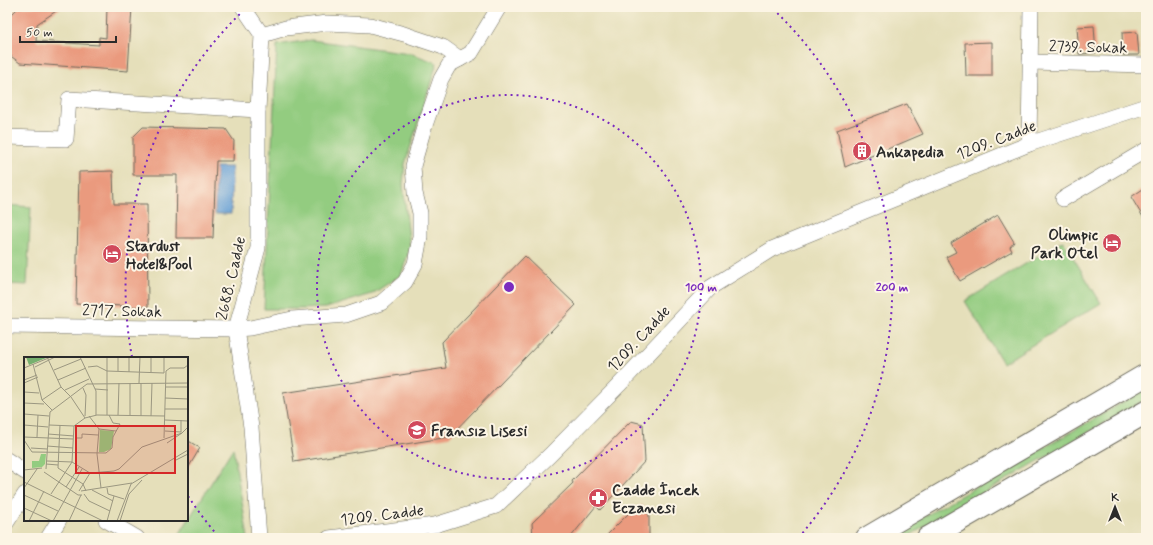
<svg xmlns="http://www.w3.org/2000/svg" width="1153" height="545" viewBox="0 0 1153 545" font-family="Mynerve,sans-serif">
<rect width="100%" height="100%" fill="#fcf5e5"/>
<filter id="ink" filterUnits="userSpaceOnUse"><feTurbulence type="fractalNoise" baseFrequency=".025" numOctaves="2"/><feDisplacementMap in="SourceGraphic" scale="8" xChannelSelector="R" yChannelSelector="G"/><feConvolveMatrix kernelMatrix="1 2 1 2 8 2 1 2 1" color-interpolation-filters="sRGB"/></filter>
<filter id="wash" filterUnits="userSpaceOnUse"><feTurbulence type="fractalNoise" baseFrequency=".012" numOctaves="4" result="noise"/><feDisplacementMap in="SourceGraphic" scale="16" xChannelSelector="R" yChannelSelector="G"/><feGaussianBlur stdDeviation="0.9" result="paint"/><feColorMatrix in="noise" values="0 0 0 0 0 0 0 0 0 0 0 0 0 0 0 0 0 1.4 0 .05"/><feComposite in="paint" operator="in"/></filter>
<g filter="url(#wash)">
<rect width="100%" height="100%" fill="#e5dfba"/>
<g fill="#93cc80" stroke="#5f7c56">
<path d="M311 40 410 53 437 63 405 164 403 184 410 248 401 275 372 294 326 308 297 309H264L277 45Z"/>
<path d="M7 205 31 207 27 285 7 284Z"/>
<path d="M1063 241 1101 303 1003 363 965 301Z"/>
<path d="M1146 389V399L905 538H887Z"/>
<path d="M233 448 248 538H177Z"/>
</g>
<path fill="#68a0d6" stroke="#4a6680" d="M216 167H232L231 214H215Z"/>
<g id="blocks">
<g fill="#ea9a7e">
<path d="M19 7H62L37 24 36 41 99 45V37L106 38 107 7H132L128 71 20 63 12 57 7 53V19Z"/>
<path d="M1094 26 1096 53 1079 54 1077 27Z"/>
<path d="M1137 32 1139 55H1123L1122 33Z"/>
<path d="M992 42V76H966L965 43Z"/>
<path d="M907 104 923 134 845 167 837 130Z"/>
<path d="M143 127 226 129 234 141 233 161H216L213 238H176L177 175H133V137Z"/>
<path d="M113 171 114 204H147L148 307 76 304 79 172Z"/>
<path d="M1146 187V222L1131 197Z"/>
<path d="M998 215 1014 242 1010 247 1012 251 960 281 946 257 956 252 951 243Z"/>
<path d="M525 256 576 305 449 437 294 462 283 393 446 368 442 342Z"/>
<path d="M631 421 643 424 645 461 600 510 596 506 570 538H533L532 523 573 483 572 481Z"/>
<path d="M187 440 200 448 187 470Z"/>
<path d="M642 505 649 515V538H604L634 508Z"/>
</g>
</g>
</g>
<g filter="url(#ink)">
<use href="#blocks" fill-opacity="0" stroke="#6c6a5d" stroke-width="1"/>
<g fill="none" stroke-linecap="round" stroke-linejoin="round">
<defs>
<g id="minor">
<path d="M243 7 262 35 258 110V248L236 329 251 427 259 538"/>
<path d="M262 35 286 28 327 23 370 25 404 34 443 47 460 59"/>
<path d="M1030 62 1146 65"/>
<path d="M7 137 66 139 69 99 258 110"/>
<path d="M1029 144 1031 7"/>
<path d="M1063 199 1146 150"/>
<path d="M7 326 236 329 250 328 292 319 346 315 381 303 405 282 415 264 420 237V213L415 193 413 166 423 131 441 79 449 65 471 53 499 7"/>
<path d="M7 460 25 472"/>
<path d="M106 520 137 538"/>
<path d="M7 522 25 494"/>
<path d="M48 538 59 520"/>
<path d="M329 538 435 525 496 506 550 455 619 385 711 287 772 249 1029 144 1146 106"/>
</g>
<g id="primary">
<path d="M867 538 1146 375"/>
<path d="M928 538 1146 412"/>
</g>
</defs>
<use href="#minor" stroke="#6c6a5d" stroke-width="16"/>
<use href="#primary" stroke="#6c6a5d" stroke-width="24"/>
<use href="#minor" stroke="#fff" stroke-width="15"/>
<use href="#primary" stroke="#fff" stroke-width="22"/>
</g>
</g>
<g fill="none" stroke="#7b2cbf" stroke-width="2" stroke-dasharray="2 4">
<circle cx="509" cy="287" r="192"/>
<path d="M218 536A383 383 0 0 1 188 496M132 357A383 383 0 0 1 245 9M773 9A383 383 0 0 1 800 536"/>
</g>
<defs>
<symbol id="building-disc" viewBox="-11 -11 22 22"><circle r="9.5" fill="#d1495b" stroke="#fcf5e5"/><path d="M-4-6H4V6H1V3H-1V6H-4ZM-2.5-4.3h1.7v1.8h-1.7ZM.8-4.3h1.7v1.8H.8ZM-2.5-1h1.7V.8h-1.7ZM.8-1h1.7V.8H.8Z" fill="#fff"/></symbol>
<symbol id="hotel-disc" viewBox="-11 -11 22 22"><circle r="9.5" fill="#d1495b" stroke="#fcf5e5"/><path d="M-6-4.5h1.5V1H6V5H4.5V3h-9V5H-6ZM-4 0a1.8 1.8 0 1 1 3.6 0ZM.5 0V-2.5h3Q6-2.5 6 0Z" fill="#fff"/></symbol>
<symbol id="school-disc" viewBox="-11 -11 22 22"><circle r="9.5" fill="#d1495b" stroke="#fcf5e5"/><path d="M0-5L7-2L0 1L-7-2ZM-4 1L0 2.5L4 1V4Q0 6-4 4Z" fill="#fff"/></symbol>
<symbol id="pharmacy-disc" viewBox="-11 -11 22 22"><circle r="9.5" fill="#d1495b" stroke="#fcf5e5"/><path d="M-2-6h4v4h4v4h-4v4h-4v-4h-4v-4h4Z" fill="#fff"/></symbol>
</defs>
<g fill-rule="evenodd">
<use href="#building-disc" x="851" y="140" width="22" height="22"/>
<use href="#hotel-disc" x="1101" y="232" width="22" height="22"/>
<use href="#hotel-disc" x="101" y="243" width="22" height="22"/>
<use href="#school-disc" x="406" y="419" width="22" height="22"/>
<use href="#pharmacy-disc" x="587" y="487" width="22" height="22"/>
</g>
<g text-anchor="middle" stroke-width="4" stroke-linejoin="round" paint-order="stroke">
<g font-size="16" fill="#2b2b2b" stroke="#fcf5e5">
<text transform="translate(1088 46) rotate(1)" y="6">2739. Sokak</text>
<text transform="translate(996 139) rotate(-21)" y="6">1209. Cadde</text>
<text transform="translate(230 278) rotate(-77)" y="6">2688. Cadde</text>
<text transform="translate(122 310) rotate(1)" y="6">2717. Sokak</text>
<text transform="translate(638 338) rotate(-47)" y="6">1209. Cadde</text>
<text transform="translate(382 514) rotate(-7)" y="6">1209. Cadde</text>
</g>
<g font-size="16" font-weight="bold" fill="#2b2b2b" stroke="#fcf5e5" text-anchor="start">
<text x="876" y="157">Ankapedia</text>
<text x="1098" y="240" text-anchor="end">Olimpic<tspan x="1098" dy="18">Park Otel</tspan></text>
<text x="126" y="251">Stardust<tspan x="126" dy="18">Hotel&amp;Pool</tspan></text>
<text x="431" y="436">Fransız Lisesi</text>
<text x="612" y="495">Cadde İncek<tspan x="612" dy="18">Eczanesi</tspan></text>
</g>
</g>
<g transform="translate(24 357)">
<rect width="164" height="164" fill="#e5dfba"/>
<path d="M76 73 90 74 87 92 80 95H75ZM17 97H22L21 107 18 110 8 111V104H15Z" fill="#93cc80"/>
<path d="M2 0H22V1L5 8Z" fill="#76b06e"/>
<path fill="none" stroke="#9b9781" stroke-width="1" d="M23 0 37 30 47 40 61 61M56 0 72 34V58M83 0V58M140 0V16M9 7 18 43 28 53M11 10 31 0M64 10 73 9 83 14 140 16M0 11 27 0M30 13 57 2M94 14V0M105 15V0M127 15V0M0 23 13 18M34 23 62 11M0 26 14 20M115 26 116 0M141 30H164M59 31 62 38 61 59M71 32 84 33M41 33 65 22M0 35 15 36M141 41 164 42M18 43 37 30M0 46 20 47M141 52H164M0 57 25 59M94 58 95 26M106 58V26M65 59 75 72 73 97 77 131M117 59V26M127 59 128 26M141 63 164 64M0 68 24 70M25 68 50 69M36 68 34 111 59 127 62 134M75 72 92 74M141 74 157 75V63M24 77 50 79M0 80 49 82M13 80 14 58M53 81H58V77L74 78M140 81 142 14 146 11H160L164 8M0 83 8 95 82 96 88 91 89 80 96 67 89 66 85 58M143 86 158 76M23 89 49 91M7 91 23 92M152 103 164 97M23 104 48 105 66 116 90 114 95 112 118 90 158 76 164 70M22 107 34 108M22 112 26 55 63 27 164 26M0 113 18 111M20 115 54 138H58M0 125 79 164M42 130 55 110M0 131 13 112M83 131 84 137 100 142M68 133 89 144M55 134 66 116M57 134 108 126M27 137 48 105 50 69 61 61 73 58 141 59M60 137 65 144 86 154M0 138 34 154M0 151 28 164M5 164 20 134M29 164 58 112M45 164 57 138M83 164 90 139M93 164 107 127 164 93M96 164 105 137 118 123"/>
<path fill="#d62828" fill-opacity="0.15" stroke="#d62828" stroke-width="2" d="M52 69H151V116H52Z"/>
<rect width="164" height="164" fill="none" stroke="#2b2b2b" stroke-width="2"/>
</g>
<circle cx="509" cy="287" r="6" fill="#7b2cbf" stroke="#fcf5e5" stroke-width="2"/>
<g font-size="12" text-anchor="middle" font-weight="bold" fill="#7b2cbf" stroke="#fcf5e5" stroke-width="4" stroke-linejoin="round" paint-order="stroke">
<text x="701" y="291">100 m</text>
<text x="892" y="291">200 m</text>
</g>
<rect width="1153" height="545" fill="none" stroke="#fcf5e5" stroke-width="24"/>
<g transform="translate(1115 507)" stroke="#fcf5e5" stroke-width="3" paint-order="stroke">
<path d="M0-3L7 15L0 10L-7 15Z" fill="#2b2b2b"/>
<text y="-6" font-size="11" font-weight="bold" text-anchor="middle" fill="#2b2b2b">K</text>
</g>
<path d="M20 36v6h96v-6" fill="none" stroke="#2b2b2b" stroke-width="2"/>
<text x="26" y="36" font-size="12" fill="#2b2b2b" stroke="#fcf5e5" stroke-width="3" paint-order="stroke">50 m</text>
</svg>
